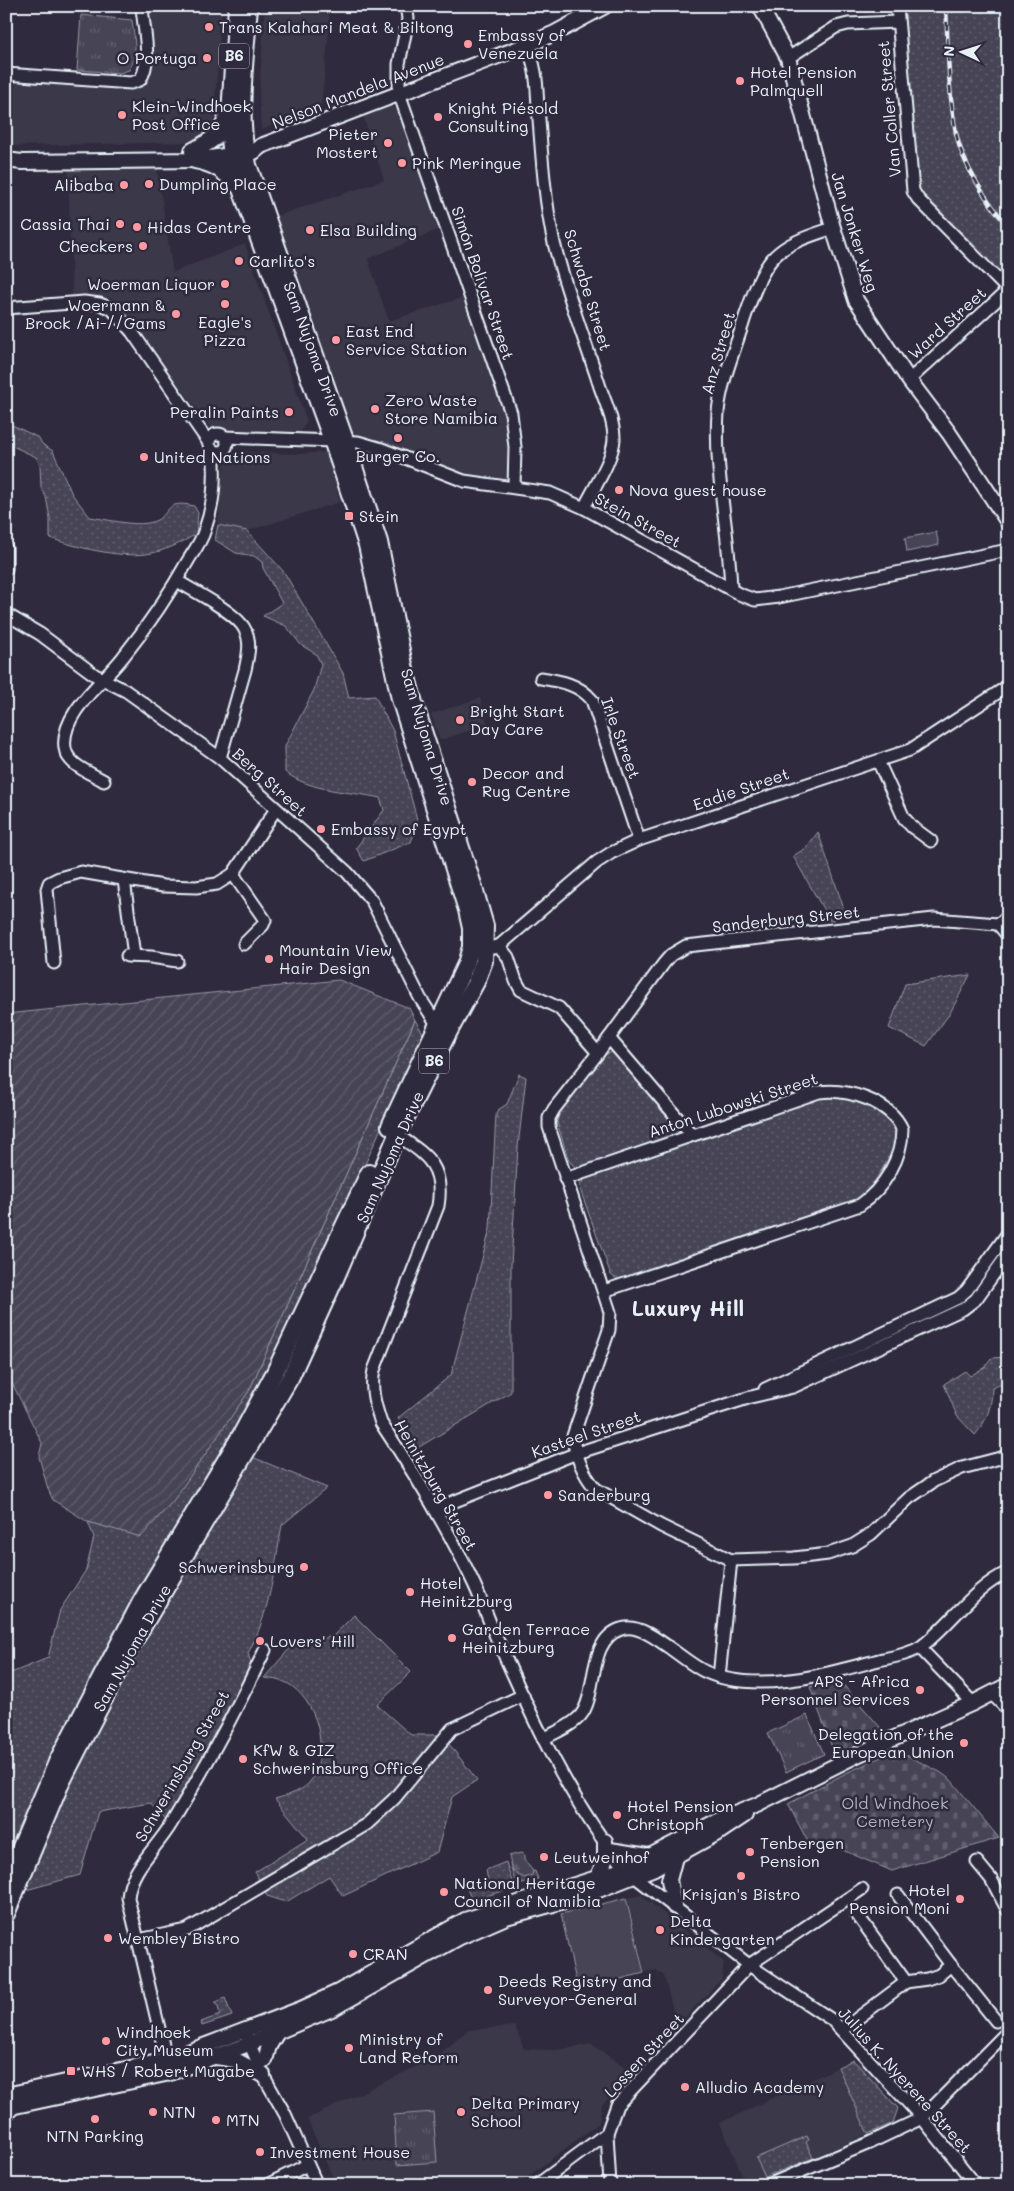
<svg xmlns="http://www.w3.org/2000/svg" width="1014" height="2191" viewBox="0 0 1014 2191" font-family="Mali,sans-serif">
<defs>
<pattern id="grass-dots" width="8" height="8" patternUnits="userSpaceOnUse" patternTransform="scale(1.25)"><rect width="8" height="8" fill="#464455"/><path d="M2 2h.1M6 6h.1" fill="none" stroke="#615f6e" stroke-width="1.8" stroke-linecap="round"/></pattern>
<pattern id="forest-firs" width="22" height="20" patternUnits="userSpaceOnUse" patternTransform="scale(1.25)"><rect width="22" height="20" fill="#464455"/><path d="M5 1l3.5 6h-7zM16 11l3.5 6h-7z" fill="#615f6e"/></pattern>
<pattern id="cemetery-stones" width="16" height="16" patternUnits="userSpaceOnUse" patternTransform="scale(1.25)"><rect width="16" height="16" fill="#464455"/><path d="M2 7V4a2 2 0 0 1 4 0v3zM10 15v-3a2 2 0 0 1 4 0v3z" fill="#615f6e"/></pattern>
<pattern id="park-tufts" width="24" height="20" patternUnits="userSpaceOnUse" patternTransform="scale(1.25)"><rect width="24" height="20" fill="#464455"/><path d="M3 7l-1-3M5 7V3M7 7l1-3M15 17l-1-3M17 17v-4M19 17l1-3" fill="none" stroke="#615f6e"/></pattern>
<pattern id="garden-furrows" width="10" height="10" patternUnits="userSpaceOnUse" patternTransform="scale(1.25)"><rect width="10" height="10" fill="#464455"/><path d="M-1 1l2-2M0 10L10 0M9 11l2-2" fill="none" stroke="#615f6e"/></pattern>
</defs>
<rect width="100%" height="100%" fill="#2f2a3d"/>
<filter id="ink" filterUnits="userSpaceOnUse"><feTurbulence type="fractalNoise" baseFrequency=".02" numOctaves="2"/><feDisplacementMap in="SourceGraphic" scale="10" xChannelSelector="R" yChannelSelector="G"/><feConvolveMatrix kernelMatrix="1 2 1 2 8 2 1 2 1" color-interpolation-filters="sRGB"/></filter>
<g filter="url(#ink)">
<g fill="#3b3749">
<path d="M147 6H222L213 130 197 142 13 146 6 140 7 88 18 80 144 83Z"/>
<path d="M265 6H328L330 22 321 107 261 130 259 94Z"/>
<path d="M388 105 398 110 440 229 368 259 389 321 464 297 508 427 507 479 502 486 345 440 267 219 384 180 363 116Z"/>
<path d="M157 168 173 272 245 244 307 421 298 436 211 428 112 298 72 296 68 169Z"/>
<path d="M245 452 300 454 327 452 340 502 247 531 218 525 224 463 231 461 235 454Z"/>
<path d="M480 698 488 725 440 740 431 714Z"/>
<path d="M641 1895 724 1962 722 1979 677 2026 664 1976 656 1970 645 1972 627 1898Z"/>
<path d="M515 2026 524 2049 557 2050 592 2044 632 2073 602 2105 599 2123 517 2185H336L307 2119 436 2057 468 2030Z"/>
<path d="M853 2060 861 2063 898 2108 893 2123 813 2158 746 2184 720 2123Z"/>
</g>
<g fill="url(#grass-dots)" stroke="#979aa6">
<path d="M897 6H1008V290L918 199Z"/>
<path d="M6 422 39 438 42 444 53 451 72 494 90 517C105 519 133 526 148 523 174 518 160 498 194 506L198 513 196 534C182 543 163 552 146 554 119 558 75 547 50 538V518L46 497 41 488 40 465 36 457 6 443Z"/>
<path d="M218 525 247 531 284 572 343 673 349 698 375 696 393 731 418 823 411 842 364 861 356 848 384 810 380 798C350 791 311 792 285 772V746L314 690 321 664 316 654 301 645 286 626 263 616 282 603 263 568 262 562 254 556 236 553 215 540Z"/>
<path d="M818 832 846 915 830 921 793 856 806 848Z"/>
<path d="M970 975 950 1013 926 1046 889 1028 905 984Z"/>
<path d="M415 1020 423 1033 295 1323 6 1866V1675L48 1658 60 1610 86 1570 94 1537 88 1522 141 1536 249 1391Z"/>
<path d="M612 1052 619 1055 680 1128 676 1135 582 1168 575 1167 569 1161 557 1122 560 1110 604 1055Z"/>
<path d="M519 1074 526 1077 518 1147 511 1265V1392L414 1450 398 1418 451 1375 490 1229 496 1114 498 1110 507 1104Z"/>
<path d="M821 1096 855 1098 892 1122 897 1134 895 1147 872 1186 863 1197 848 1206 625 1279H617L611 1275 581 1192 580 1185 585 1178Z"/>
<path d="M1008 1357V1387L1004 1383 992 1388C992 1406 987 1421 975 1435L957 1416 944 1384 965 1371 970 1376 985 1367 992 1358Z"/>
<path d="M245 1454 327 1488 282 1525C274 1569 270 1614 248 1653L254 1675 170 1825 151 1803 98 1812 80 1875 19 1892 60 1792Z"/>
<path d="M354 1615 411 1672 377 1705 411 1735H442L477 1780 452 1797 437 1852 343 1896 329 1876 286 1902 267 1896 255 1872 308 1839 275 1799C288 1795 305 1791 312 1779 330 1749 317 1700 287 1683 281 1680 271 1679 264 1678L291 1647 333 1636Z"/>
<path d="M522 1858 524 1873 535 1871 538 1879 516 1886 510 1863Z"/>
<path d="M506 1862 514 1888 472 1900 466 1887 488 1881 486 1870Z"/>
<path d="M225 1998 232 2016 202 2026 201 2022 220 2015 218 2006 214 2003Z"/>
<path d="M853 2060 898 2108 893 2123 868 2134 838 2067Z"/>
<path d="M807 2136 809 2140 806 2142 813 2158 765 2177 756 2158Z"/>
</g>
<path fill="url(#forest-firs)" stroke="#979aa6" d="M521 1853 524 1854V1860L533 1871 532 1875 525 1878C511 1872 512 1870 509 1856Z"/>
<g fill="url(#cemetery-stones)" stroke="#979aa6">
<path d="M839 1680 886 1734 836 1758 810 1687Z"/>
<path d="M896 1750 940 1772 951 1780 999 1838 892 1871 840 1849 808 1842 788 1804 844 1774Z"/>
</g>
<g fill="url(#park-tufts)" stroke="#979aa6">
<path d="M81 15 132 20C134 37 139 55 129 70L120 73 77 70Z"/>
<path d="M807 1715 824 1754 786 1772 768 1733Z"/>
<path d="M433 2112 437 2162 397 2165 394 2115Z"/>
</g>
<path fill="url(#garden-furrows)" stroke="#979aa6" d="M339 980 409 1008 415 1020 249 1391 173 1501 141 1537 88 1522 53 1500 48 1489 39 1457 42 1443 6 1371V1014Z"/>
<g fill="#464455" stroke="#979aa6">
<path d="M936 532 939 545 907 552 905 538Z"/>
<path d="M626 1898 644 1973 578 1990 561 1914Z"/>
</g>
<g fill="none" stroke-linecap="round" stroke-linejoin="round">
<defs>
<g id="minor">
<path d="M403 6 407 11 408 19 399 64V93L511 413 515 447 514 487"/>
<path d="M897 6 913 191 918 199 1008 290"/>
<path d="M527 45C539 74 536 90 539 119 542 160 545 203 554 243 566 292 585 340 600 387 606 404 614 421 614 439 613 460 593 489 584 508"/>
<path d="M788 58 836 27 848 24 898 22"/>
<path d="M6 74 131 83 140 80C153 60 143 28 142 6"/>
<path d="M6 308 84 302 100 304 112 309 132 332 209 443"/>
<path d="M909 380 1008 290"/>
<circle cx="218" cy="443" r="9"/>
<path d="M225 437 358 442 382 449 464 481 550 493 584 508 739 594 755 600 779 597 1008 550"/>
<path d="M6 548V569"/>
<path d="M177 581C194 591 235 612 244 628 252 641 248 656 245 670L220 758"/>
<path d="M731 589C729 530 714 471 718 412 721 381 735 350 744 320 750 302 761 269 775 256 790 241 813 235 833 228"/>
<path d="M6 614 40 634 95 675 126 691 220 758 347 872 372 901 420 998 440 1029"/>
<path d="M541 678C560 681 579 684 592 700L639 840"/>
<path d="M878 761 904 818 912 827 931 841"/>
<path d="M104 781C91 773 67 765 65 748 60 713 104 682 123 657 147 627 170 593 189 559 195 550 202 540 205 529 214 504 216 477 213 450"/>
<path d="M233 874 265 920 263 925 244 944"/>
<path d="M124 880 134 956"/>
<path d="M998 924 1008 936"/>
<path d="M499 946 597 862 611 853 639 840 910 750 1008 686"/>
<path d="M493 947 499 946 508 957 516 981 521 990 559 1008 598 1053 609 1038 692 1135"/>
<path d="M127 956 151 957 177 961"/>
<path d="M54 963 47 889 49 883 59 878 81 872 163 886 196 887 217 884 233 874 276 809"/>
<path d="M609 1038 664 963 671 955 686 946 934 919 998 924 1008 917"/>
<path d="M598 1053 554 1109 549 1118V1127L610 1312 609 1330 573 1436C574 1453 584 1476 596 1489L661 1526 731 1560 794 1558 828 1554 852 1546 871 1534 909 1498 934 1481 962 1468 1008 1456"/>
<path d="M393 1132C424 1154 445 1163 438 1206L374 1370C370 1388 375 1405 381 1423 415 1474 448 1528 474 1584 481 1599 487 1615 493 1630 530 1713 567 1798 625 1869L749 1965 832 2020 922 2118 976 2185"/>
<path d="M565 1179 819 1092C846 1088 890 1101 902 1129 902 1159 884 1188 860 1205L604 1291"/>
<path d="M765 1389 958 1298 967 1290 1008 1233"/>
<path d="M435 1509 577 1453 751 1397 793 1387 963 1309 976 1299 1008 1254"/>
<path d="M920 1648 973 1703"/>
<path d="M719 1677 731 1560"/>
<path d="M992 1694 1008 1710"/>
<path d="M543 1739C556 1732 572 1726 581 1715 598 1693 587 1640 621 1629 645 1620 682 1662 706 1672 723 1680 742 1682 761 1682 801 1682 841 1670 879 1660 893 1657 911 1654 922 1646 952 1623 973 1588 1008 1572"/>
<path d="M977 1862 991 1879 1008 1911"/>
<path d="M856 1913 906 1982"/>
<path d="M138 1940 187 1930 367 1824 394 1799 452 1729 523 1695"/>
<path d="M951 1965 996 2021"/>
<path d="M842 2030 906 1982 927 1979 939 1975 951 1965 898 1895"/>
<path d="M247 2038 263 2075 285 2114 317 2185"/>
<path d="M168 2066 128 1898C130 1869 157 1848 171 1824 205 1768 237 1709 265 1650"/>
<path d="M267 2185 307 2165"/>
<path d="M537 2185 607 2133"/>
<path d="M610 2185 607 2133 617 2105 749 1965 862 1889"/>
<path d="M768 2185 867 2144 922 2118 1008 2031"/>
</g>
<g id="major">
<path d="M760 6 788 58 833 228 856 300 909 380 949 433 1008 522"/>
<path d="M6 160 22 162 195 160 254 152 261 146 527 45 555 33 605 6"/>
<path d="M610 1850 648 1856"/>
<path d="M597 1878 605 1861V1841"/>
<path d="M674 1906 669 1880 675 1857"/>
<path d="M216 2057 236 2060 263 2075"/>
<path d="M265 2060 269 2046 278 2031"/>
<path d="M6 2095 167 2060 301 2009 338 1992 465 1920 625 1869 717 1821 757 1805 859 1754 973 1703 1008 1685"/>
<path d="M6 2108 170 2073 249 2044 334 2008 460 1937 506 1917 586 1895 652 1869 721 1831 745 1815"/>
</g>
<g id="highway">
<path d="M237 6 229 129 233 167 332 440 367 545 400 699 467 910 471 928V947L466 964 390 1126"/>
<path d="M193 151C209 142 222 136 227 117"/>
<path d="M195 160C214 163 224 171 238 185"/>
<path d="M6 1882 58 1760 142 1600 241 1435 275 1372 369 1173"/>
<path d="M6 1914 60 1785 130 1648 290 1378 335 1279 397 1135 446 1037 476 982 484 961 485 926 474 888 414 703 405 670 379 542 345 440 248 165C237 113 245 59 249 6"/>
<path d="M6 2093 8 2094"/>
<path d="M6 2112 11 2107"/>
</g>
</defs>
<use href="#minor" stroke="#e8f1f8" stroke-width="15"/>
<use href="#major" stroke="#e8f1f8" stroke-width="18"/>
<use href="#highway" stroke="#e8f1f8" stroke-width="20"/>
<use href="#minor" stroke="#2f2a3d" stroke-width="11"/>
<use href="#major" stroke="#2f2a3d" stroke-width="14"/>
<use href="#highway" stroke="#2f2a3d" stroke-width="16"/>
<defs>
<path id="rail" d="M946 6C948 48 948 91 956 133 962 164 987 202 1008 226"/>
</defs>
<use href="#rail" stroke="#e8f1f8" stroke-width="4.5"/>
<use href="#rail" stroke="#2f2a3d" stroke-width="2.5" stroke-dasharray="8" stroke-linecap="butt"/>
</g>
</g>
<g fill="#ff9aa2" stroke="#2f2a3d" stroke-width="2">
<circle cx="209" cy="27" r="5"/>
<circle cx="468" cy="44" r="5"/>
<circle cx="207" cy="58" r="5"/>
<circle cx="740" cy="81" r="5"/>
<circle cx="122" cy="115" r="5"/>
<circle cx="438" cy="117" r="5"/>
<circle cx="388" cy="143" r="5"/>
<circle cx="402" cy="163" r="5"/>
<circle cx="149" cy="184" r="5"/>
<circle cx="124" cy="185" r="5"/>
<circle cx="120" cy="224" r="5"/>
<circle cx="137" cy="227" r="5"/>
<circle cx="310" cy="230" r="5"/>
<circle cx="143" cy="246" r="5"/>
<circle cx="239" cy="261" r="5"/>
<circle cx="225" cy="284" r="5"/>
<circle cx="225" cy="304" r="5"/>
<circle cx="176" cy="314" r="5"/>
<circle cx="336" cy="340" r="5"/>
<circle cx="375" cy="409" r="5"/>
<circle cx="289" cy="412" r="5"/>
<circle cx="398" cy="438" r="5"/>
<circle cx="144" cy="457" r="5"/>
<circle cx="619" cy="490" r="5"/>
<rect x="344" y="511" width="10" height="10" rx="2.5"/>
<circle cx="460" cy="720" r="5"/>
<circle cx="472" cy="782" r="5"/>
<circle cx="321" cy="829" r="5"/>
<circle cx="269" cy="959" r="5"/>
<circle cx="548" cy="1495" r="5"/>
<circle cx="304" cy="1567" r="5"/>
<circle cx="410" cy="1592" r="5"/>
<circle cx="452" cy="1638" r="5"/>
<circle cx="260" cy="1641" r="5"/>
<circle cx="920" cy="1690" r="5"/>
<circle cx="964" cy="1743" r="5"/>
<circle cx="243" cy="1759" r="5"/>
<circle cx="617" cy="1815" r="5"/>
<circle cx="750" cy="1852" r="5"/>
<circle cx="544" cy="1857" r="5"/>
<circle cx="741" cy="1876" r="5"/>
<circle cx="444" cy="1892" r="5"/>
<circle cx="960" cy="1899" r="5"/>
<circle cx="660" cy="1930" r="5"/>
<circle cx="108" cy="1938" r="5"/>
<circle cx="353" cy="1954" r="5"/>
<circle cx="488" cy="1990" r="5"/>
<circle cx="106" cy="2041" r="5"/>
<circle cx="349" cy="2048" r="5"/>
<rect x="66" y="2066" width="10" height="10" rx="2.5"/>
<circle cx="685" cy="2087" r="5"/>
<circle cx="153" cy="2112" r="5"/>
<circle cx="461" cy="2112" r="5"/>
<circle cx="95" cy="2119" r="5"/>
<circle cx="216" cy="2120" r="5"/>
<circle cx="260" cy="2152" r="5"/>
</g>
<g text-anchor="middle" stroke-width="5" stroke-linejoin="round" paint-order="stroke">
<g fill="#2f2a3d" stroke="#b0b5c0" stroke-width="1">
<rect x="219" y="43.5" width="30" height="25" rx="4"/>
<rect x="419" y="1048.5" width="30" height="25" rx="4"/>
</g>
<g font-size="15" font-weight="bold" fill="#e8f1f8">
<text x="234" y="61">B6</text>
<text x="434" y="1066">B6</text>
</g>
<g font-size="16" fill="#e8f1f8" stroke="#2f2a3d" text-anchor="start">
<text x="219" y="33">Trans Kalahari Meat &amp; Biltong</text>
<text x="478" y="41">Embassy of<tspan x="478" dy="18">Venezuela</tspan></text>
<text x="197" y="64" text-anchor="end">O Portuga</text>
<text x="750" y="78">Hotel Pension<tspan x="750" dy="18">Palmquell</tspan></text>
<text x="132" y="112">Klein-Windhoek<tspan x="132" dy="18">Post Office</tspan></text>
<text x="448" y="114">Knight Piésold<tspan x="448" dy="18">Consulting</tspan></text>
<text x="378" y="140" text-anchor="end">Pieter<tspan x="378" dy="18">Mostert</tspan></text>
<text x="412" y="169">Pink Meringue</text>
<text x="159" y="190">Dumpling Place</text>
<text x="114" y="191" text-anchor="end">Alibaba</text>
<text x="110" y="230" text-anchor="end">Cassia Thai</text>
<text x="147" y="233">Hidas Centre</text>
<text x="320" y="236">Elsa Building</text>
<text x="133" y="252" text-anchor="end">Checkers</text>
<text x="249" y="267">Carlito's</text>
<text x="215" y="290" text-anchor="end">Woerman Liquor</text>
<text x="166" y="311" text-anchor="end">Woermann &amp;<tspan x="166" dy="18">Brock /Ai-//Gams</tspan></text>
<text x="225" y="328" text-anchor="middle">Eagle's<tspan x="225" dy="18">Pizza</tspan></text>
<text x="346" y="337">East End<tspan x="346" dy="18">Service Station</tspan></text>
<text x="385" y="406">Zero Waste<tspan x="385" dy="18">Store Namibia</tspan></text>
<text x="279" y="418" text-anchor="end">Peralin Paints</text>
<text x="398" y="462" text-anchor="middle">Burger Co.</text>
<text x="154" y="463">United Nations</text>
<text x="629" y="496">Nova guest house</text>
<text x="359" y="522">Stein</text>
<text x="470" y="717">Bright Start<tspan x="470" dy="18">Day Care</tspan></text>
<text x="482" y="779">Decor and<tspan x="482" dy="18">Rug Centre</tspan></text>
<text x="331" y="835">Embassy of Egypt</text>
<text x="279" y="956">Mountain View<tspan x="279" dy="18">Hair Design</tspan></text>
<text x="558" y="1501">Sanderburg</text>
<text x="294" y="1573" text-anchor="end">Schwerinsburg</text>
<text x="420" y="1589">Hotel<tspan x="420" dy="18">Heinitzburg</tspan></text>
<text x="462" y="1635">Garden Terrace<tspan x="462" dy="18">Heinitzburg</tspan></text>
<text x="270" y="1647">Lovers' Hill</text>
<text x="910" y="1687" text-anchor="end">APS - Africa<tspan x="910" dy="18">Personnel Services</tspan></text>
<text x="954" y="1740" text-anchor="end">Delegation of the<tspan x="954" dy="18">European Union</tspan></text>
<text x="253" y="1756">KfW &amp; GIZ<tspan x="253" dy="18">Schwerinsburg Office</tspan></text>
<text x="627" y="1812">Hotel Pension<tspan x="627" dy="18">Christoph</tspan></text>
<text x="760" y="1849">Tenbergen<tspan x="760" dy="18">Pension</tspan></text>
<text x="554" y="1863">Leutweinhof</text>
<text x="454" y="1889">National Heritage<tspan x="454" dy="18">Council of Namibia</tspan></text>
<text x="950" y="1896" text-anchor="end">Hotel<tspan x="950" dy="18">Pension Moni</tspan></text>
<text x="741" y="1900" text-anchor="middle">Krisjan's Bistro</text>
<text x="670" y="1927">Delta<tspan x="670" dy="18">Kindergarten</tspan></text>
<text x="118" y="1944">Wembley Bistro</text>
<text x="363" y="1960">CRAN</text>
<text x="498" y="1987">Deeds Registry and<tspan x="498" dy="18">Surveyor-General</tspan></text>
<text x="116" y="2038">Windhoek<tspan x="116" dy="18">City Museum</tspan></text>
<text x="359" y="2045">Ministry of<tspan x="359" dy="18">Land Reform</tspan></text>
<text x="81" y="2077">WHS / Robert Mugabe</text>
<text x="695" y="2093">Alludio Academy</text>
<text x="471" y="2109">Delta Primary<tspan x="471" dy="18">School</tspan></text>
<text x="163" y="2118">NTN</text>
<text x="226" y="2126">MTN</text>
<text x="95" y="2142" text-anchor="middle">NTN Parking</text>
<text x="270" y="2158">Investment House</text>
</g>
<g font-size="16" fill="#e8f1f8" stroke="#2f2a3d">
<text transform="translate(358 91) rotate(-21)" y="6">Nelson Mandela Avenue</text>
<text transform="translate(889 109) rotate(-95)" y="6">Van Coller Street</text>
<text transform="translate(855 232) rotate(73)" y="6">Jan Jonker Weg</text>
<text transform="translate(483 283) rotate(71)" y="6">Simón Bolívar Street</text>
<text transform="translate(588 290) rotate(73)" y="6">Schwabe Street</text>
<text transform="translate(947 323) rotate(-42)" y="6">Ward Street</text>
<text transform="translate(313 349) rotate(70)" y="6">Sam Nujoma Drive</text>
<text transform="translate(718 353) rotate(-74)" y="6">Anz Street</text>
<text transform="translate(638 520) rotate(29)" y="6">Stein Street</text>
<text transform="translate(427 737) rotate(73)" y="6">Sam Nujoma Drive</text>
<text transform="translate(621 738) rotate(70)" y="6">Irle Street</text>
<text transform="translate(270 782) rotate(42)" y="6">Berg Street</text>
<text transform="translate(741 789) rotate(-19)" y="6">Eadie Street</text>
<text transform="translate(786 919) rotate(-6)" y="6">Sanderburg Street</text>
<text transform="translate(733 1105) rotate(-18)" y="6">Anton Lubowski Street</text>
<text transform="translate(390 1157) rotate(-66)" y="6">Sam Nujoma Drive</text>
<text transform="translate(586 1434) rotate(-19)" y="6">Kasteel Street</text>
<text transform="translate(436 1485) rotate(60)" y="6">Heinitzburg Street</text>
<text transform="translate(132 1648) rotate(-61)" y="6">Sam Nujoma Drive</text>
<text transform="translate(182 1766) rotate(-60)" y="6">Schwerinsburg Street</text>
<text transform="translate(644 2055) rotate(-47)" y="6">Lossen Street</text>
<text transform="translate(905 2080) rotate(48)" y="6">Julius K. Nyerere Street</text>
</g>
<g font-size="16" fill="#afb4bf" stroke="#2f2a3d">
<text x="895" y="1809">Old Windhoek<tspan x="895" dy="18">Cemetery</tspan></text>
</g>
<g font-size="21" font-weight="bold" fill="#e8f1f8" stroke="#2f2a3d">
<text x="688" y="1316">Luxury Hill</text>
</g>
</g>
<rect width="1014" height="2191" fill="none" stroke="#2f2a3d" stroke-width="25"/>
<rect x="12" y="12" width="989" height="2166" fill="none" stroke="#e8f1f8" stroke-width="2" filter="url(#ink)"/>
<g transform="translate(962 52) rotate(274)" stroke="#2f2a3d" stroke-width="4" paint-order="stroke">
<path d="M0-4L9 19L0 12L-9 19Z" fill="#e8f1f8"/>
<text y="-8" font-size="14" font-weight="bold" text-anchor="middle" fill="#e8f1f8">N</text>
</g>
</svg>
